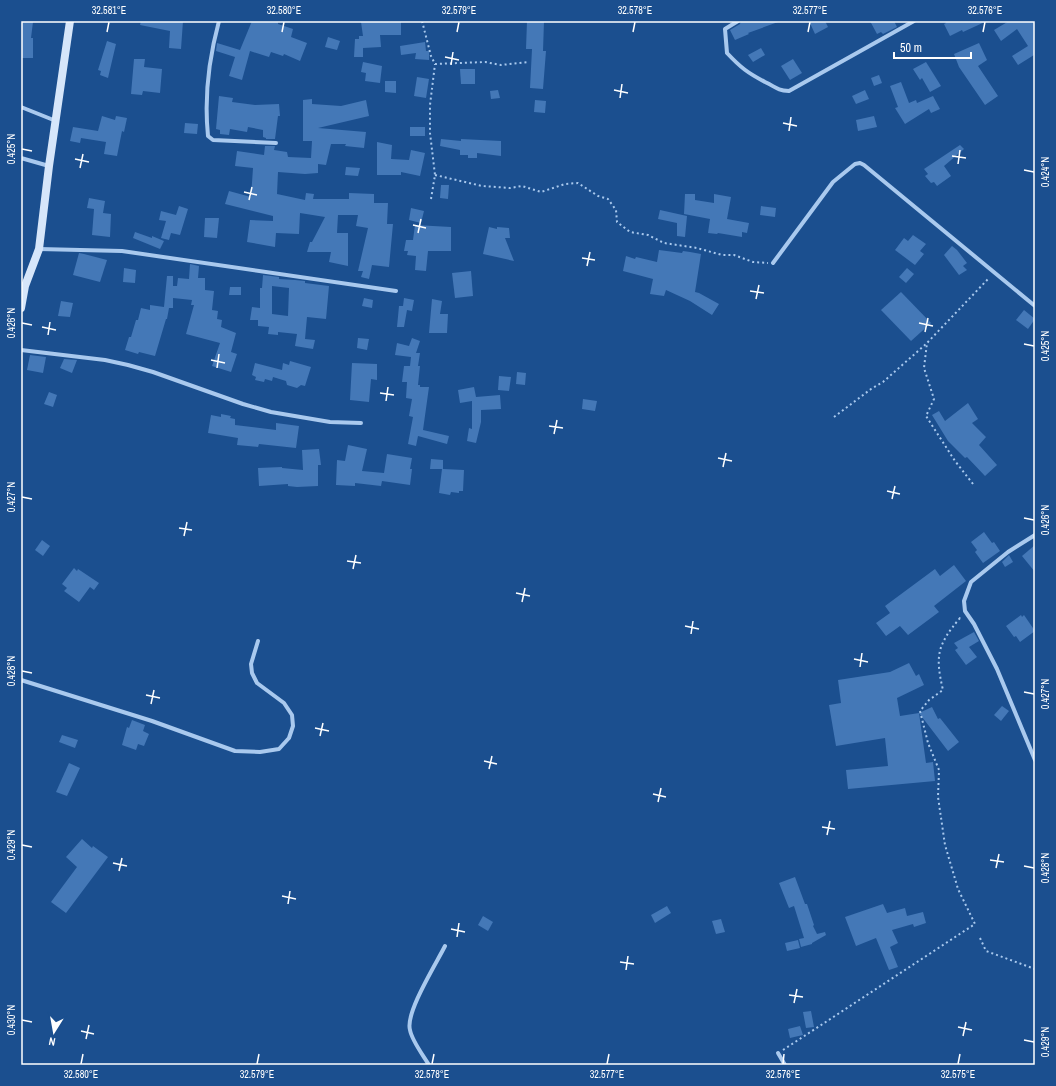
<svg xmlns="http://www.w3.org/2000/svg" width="1056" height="1086" viewBox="0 0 1056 1086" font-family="'Archivo Narrow',sans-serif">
<rect width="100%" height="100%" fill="#1b4f8f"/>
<g fill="#4478b7" fill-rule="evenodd">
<path d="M21 21 33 22 31 38H33V58H21Z"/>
<path d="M141 21H183L181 49 169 48 170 31 140 25Z"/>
<path d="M252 21H278V24L293 29 291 37 307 43 300 61 284 54 283 56 271 52 269 57 250 51 242 80 229 76 235 57 216 51 217 43 240 50Z"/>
<path d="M377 21H401V35H380L381 47 363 48V57H354L355 39H359V36H363L361 22Z"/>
<path d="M527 21H544L543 51H546L543 89 530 88 532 49H526Z"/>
<path d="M741 21H777L778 22 748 33 749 34 735 40 730 30 740 24Z"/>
<path d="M809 21H825L828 27 815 34Z"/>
<path d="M870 21H894L897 27 883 34 881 32 877 34Z"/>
<path d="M945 21H987L963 32 962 30 950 36 944 24 946 23Z"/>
<path d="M1009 21H1035V57L1034 55 1018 65 1012 56 1028 46 1017 29 1001 41 994 30Z"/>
<path d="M328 37 340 41 337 50 325 47Z"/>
<path d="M107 41 116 44 108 78 100 75 101 71 98 70Z"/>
<path d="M425 42 426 51H429V60L415 59 416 53 401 55 400 46Z"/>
<path d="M979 43 987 60 978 66 998 96 985 105 959 67 954 54Z"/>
<path d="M761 48 765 55 753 62 748 55Z"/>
<path d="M134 59H145L144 67 162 69 160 93 143 91 142 95 131 94Z"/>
<path d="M793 59 802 73 790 80 781 66Z"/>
<path d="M363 62 382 66 380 83 365 81 366 73 361 72Z"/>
<path d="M926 62 941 86 930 92 922 78 920 80 913 69Z"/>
<path d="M460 69H475V84H461Z"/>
<path d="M879 75 882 83 874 86 871 78Z"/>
<path d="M417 77 429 79 426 98 414 96Z"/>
<path d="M385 81H396V93L385 92Z"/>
<path d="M901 82 909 103 916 100 917 103 933 96 940 109 931 113 929 109 905 124 895 108 898 107 890 86Z"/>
<path d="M498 90 500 98 491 99 490 91Z"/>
<path d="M865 90 869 99 856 104 852 96Z"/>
<path d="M219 96 233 98 232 102 255 105 279 104 280 116H278L275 139H266V138L263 137V130L248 127 247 132 230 129 229 135 220 134V130L216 129Z"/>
<path d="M312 99V104L341 106 366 100 369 116 318 128 366 132 364 148 345 146 346 144H331L326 165 318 164V173L305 174 278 172 277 194 305 200 306 193 314 194 313 199H349V193L374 194V203H388L387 224H393L389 267 372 265 369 279 361 277 363 271H358L368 228 356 226 358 215H338L337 233H348V266L329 262 331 252H307L310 242H312L325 217 300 213 299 234 276 233 275 247 247 242 250 220 273 221V216L225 204 229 191 251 197 253 168 235 166 237 151 264 155 265 146H275L274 150 287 152 288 157 311 158 312 141H303V100Z"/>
<path d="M535 100 546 101 545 113 534 112Z"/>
<path d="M102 116 115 120 116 116 127 118 124 132 122 131 117 156 104 154 106 142 81 138 80 143 70 141 73 127 98 131Z"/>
<path d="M874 116 877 127 858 131 856 120Z"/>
<path d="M185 123 198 124 197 134 184 133Z"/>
<rect x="410" y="127" width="15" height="9"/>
<path d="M441 139 461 141V139L501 141V156L477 153V158H468V155H460V150L440 146Z"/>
<path d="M377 142 392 145 391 159 409 160 411 150 425 153 420 176 401 172V175H377Z"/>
<path d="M960 145 964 149 944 166 951 176 937 186 934 182 931 183 925 176 928 174 924 169Z"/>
<path d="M346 167 360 168 358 176 345 175Z"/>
<path d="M441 185H449L448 199 440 198Z"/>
<path d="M685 194H695V200L714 203V194L731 197 727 219 749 223 747 233 742 232V237L718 233 717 234 708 233 710 219 684 214Z"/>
<path d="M89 198 105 201 103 213 111 214 110 237 92 235 94 209 87 208Z"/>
<path d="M179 206 188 209 180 235 171 233 169 240 161 238 166 221 159 220 161 211 176 215Z"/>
<path d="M761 206 776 208 775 217 760 215Z"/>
<path d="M411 208 424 211 421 223 409 220Z"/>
<path d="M660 210 687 216 685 237 677 236V223L658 219Z"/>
<path d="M205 218H219L217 238 204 237Z"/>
<path d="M415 225 451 227V251H428L426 271 415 270 416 256 407 255 408 251H404L406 240H413Z"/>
<path d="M489 227 497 229V227L509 228 510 238H505L514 261 483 254Z"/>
<path d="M135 232 152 238V236L164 241 160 249 133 238Z"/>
<path d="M913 235 926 244 920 251 924 254 915 265 895 250 904 238 908 241Z"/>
<path d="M952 246 957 250 967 263 963 266 967 270 959 275 944 255Z"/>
<path d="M659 250 682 253 683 251 690 252 701 254 695 292 699 293 719 304 712 315 690 301 666 290 664 296 650 294 653 279 623 271 626 256 635 259 636 257 657 262Z"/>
<path d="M79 253 84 254 107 260 100 282 73 275Z"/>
<path d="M190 264 199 266 198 278H205V290L214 291 212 310 218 311 217 319 222 320 221 327 236 333 231 352 237 354 231 372 212 366 220 343 186 334 194 305H191L192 300 173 298V308H167H169L167 319H166L155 356 139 352 138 354 125 350 129 337H131L136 320H138L141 308 150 310V305L164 307 167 276H173V286H177L178 278 189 279Z"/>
<path d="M124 268 136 270 135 283 123 282Z"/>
<path d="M907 268 914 274 906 283 899 277Z"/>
<path d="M471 271 473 296 455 298 452 273Z"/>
<path d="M263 275 279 277V279L295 280 305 281V283L329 286 326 319 307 317 305 339 315 340 313 349 295 346 297 334 278 332V335L268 334 269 327 258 326V320H250L252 307 260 308V288H262ZM272 286 289 288 288 316 272 314Z"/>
<path d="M230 287H241V295H229Z"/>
<path d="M901 292 931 323 911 341 881 310Z"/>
<path d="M364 298 373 300 372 308 362 306Z"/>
<path d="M404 298 414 300 412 311 407 310 404 327H397L399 306H403Z"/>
<path d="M432 299 442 301 440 314H448L447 333H429Z"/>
<path d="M61 301 73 303 70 317 58 316Z"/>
<path d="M1024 310 1035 319 1028 329 1016 320Z"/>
<path d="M358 338 369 339 367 350 357 348Z"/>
<path d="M412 338 420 341 416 353H420L418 366H420L418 385H420V387H429L423 430 449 436 447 444 418 436 416 446 408 444 413 417 409 416 412 399 406 398 407 382H402L404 366H410L411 357 395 355 397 343 409 346Z"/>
<path d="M30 355 46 357 43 373 27 370Z"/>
<path d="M64 359 77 360 72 373 60 368Z"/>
<path d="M290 361 311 367 305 386 301 385 297 388 287 385 286 381 273 377 272 381 265 379 264 382 255 380 256 377 252 375 255 363 282 370 283 363 289 365Z"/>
<path d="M352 363 377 364V380L371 379 369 402 350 400Z"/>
<path d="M517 372 526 373 525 385 516 384Z"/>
<path d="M499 376 511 377 509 391 498 390Z"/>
<path d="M474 387 476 397 500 395 501 409 481 410V422L476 443 467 441 469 428 472 429V401L460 403 458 390Z"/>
<path d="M49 392 57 395 53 407 44 404Z"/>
<path d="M583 399 597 401 595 411 582 409Z"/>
<path d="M968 403 978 419 972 423 986 437 979 445 997 465 985 476 967 457 965 458 948 441 932 415 939 411 945 421Z"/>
<path d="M221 414 231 416 230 418 235 419V425L276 430V423L299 426 296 448 259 444 258 447 237 445 238 438 208 433 211 415 221 417Z"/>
<path d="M348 445 367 449 362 471 384 473 387 454 412 458 410 469H412L410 485 382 481 381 486 355 483V486L336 485 337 460 345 461Z"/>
<path d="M319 449 321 465H318V486L297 487 288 486V484L259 486 258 468 282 467V468L303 470 302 450Z"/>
<path d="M431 459 443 460V469L464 470 463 491H459V493L451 492 450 495 439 493 442 469H430Z"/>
<path d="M984 532 992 543 994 542 1000 551 983 563 975 552 977 550 971 542Z"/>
<path d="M42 540 50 546 43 556 35 550Z"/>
<path d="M1035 545V572L1022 556Z"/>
<path d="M1009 555 1013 562 1005 567 1002 562Z"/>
<path d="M954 565 966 581 934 606 939 612 908 635 900 626 886 636 876 623 890 613 885 606 935 569 940 576Z"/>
<path d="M74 568 77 571 78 569 99 583 94 590 90 587 79 602 64 591 67 588 62 584Z"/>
<path d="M1021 615 1022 617 1024 615 1035 631 1020 642 1016 636 1014 637 1006 626Z"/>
<path d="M974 632 979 641 969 647 977 657 966 665 955 650 958 648 954 643Z"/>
<path d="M909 663 916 676 919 674 924 685 897 698 900 716 919 713 926 763 933 762 935 781 848 789 846 770 888 766 885 738 836 746 829 705 841 703 838 680 890 672Z"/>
<path d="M1002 706 1009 711 1001 721 994 715Z"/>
<path d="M932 707 938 719 940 718 959 742 948 751 919 713Z"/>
<path d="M132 720 145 725 143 731 149 734 144 746 138 744 136 750 122 745 127 727 129 728Z"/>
<path d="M62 735 78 740 75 748 59 742Z"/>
<path d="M69 763 80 768 67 796 56 792Z"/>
<path d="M82 839 92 848 93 846 108 857 66 913 51 902 77 867 66 857Z"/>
<path d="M795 877 805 904H807L814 925 813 926 817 934 825 932 826 935 812 943V944L801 947 799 939 804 938 794 906 789 908 779 883Z"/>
<path d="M883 904 887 913 905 908 907 916 923 912 926 923 914 927 913 924 892 930 898 943 890 947 898 967 889 970 876 938 856 946 845 917Z"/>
<path d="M667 906 671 913 655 923 651 915Z"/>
<path d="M483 916 493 922 488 931 478 925Z"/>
<path d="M721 919 725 932 716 934 712 921Z"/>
<path d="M798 940 800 948 787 951 785 943Z"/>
<path d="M811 1011 814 1027 806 1028 803 1012Z"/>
<path d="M800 1026 803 1035 790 1038 788 1029Z"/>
</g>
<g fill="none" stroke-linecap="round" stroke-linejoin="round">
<g stroke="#a9c9ee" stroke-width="2" stroke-dasharray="2 3" stroke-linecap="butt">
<path d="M422 21 431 56 435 64 485 62 501 65 528 62"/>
<path d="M435 175 482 186 510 188 522 186 541 192 565 184 578 183 598 196 608 199 616 210 617 222 630 232 648 235 664 243 697 248 722 255H734L753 262 768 263"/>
<path d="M431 199 435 175 430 133V105L435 64"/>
<path d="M834 417 871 389 883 382 926 344"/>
<path d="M973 484 955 461 926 416 934 399 924 368 927 343 989 278"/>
<path d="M980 938 986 951 1035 969"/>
<path d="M783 1050 975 924 958 889 945 845 938 797 939 770 928 743 920 711 929 700 943 690C935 656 937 645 960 618L962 620"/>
</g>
<g stroke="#a9c9ee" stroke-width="4">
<path d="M219 21C209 58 204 97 208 136L213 140 276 143"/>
<path d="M738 21 725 29 727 53C741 68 748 73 765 82 776 87 776 90 789 91L914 21"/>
<path d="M21 107 56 121"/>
<path d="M21 158 49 166"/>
<path d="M39 249 122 251 396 291"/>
<path d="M773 263 833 182 855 164 860 163 864 165 1035 306"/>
<path d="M21 350 105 360 128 365 153 372 243 404 271 412 330 422 361 423"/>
<path d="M1035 535 1008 552 971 582 964 601 965 611 974 624 997 669 1035 760"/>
<path d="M21 680 152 721 235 751 260 752 279 749 289 738 293 726 292 715 284 703 257 683 252 673 251 664 258 641"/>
<path d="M778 1053 785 1065"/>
<path d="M429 1065C423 1055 412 1041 410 1030 405 1013 436 964 445 946"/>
</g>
<path stroke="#d6e6fa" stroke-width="8" d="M21 308 25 286 39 249 49 166 70 21"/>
</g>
<path fill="none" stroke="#fff" stroke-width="1.5" d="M107 32 109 22M282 32 284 22M457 32 459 22M633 32 635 22M808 32 810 22M983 32 985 22M445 57 459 60M451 65 453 52M614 90 628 93M620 98 622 84M783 123 797 126M789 131 791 117M22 149 32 151M952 156 966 158M75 159 89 162M958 164 960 150M80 168 83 154M1024 170 1034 172M244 192 257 195M249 200 252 187M413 225 426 228M418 233 421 219M582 258 595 260M587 266 590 252M750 291 764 293M756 299 759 285M22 323 32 325M919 323 933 326M42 327 56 330M925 332 928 318M48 335 50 322M1024 344 1034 346M211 360 225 363M217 368 219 354M380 393 394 395M386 401 388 387M549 426 563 428M554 434 557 420M718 458 732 461M723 467 726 453M887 491 900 494M22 497 32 499M892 499 895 486M1024 518 1034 520M179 528 192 530M184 536 187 522M347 561 361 563M353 569 356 555M516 593 530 596M522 602 525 588M685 626 699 629M691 634 693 621M854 659 868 662M860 667 862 653M22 671 32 673M1024 692 1034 694M146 695 160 698M151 704 154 690M315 728 329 731M320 736 323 723M484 761 497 764M489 769 492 756M653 794 666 797M658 802 661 788M822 827 835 829M827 835 830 821M22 845 32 847M990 860 1004 862M113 863 127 866M1024 866 1034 868M996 868 999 854M119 871 122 858M282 896 296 899M288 904 290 891M451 929 465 932M457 937 459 923M620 962 634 964M626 970 628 956M789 995 803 997M794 1003 797 989M22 1020 32 1022M958 1027 972 1030M81 1031 94 1034M963 1036 966 1022M86 1039 89 1025M1024 1040 1034 1042M81 1064 83 1054M257 1064 259 1054M432 1064 434 1054M607 1064 609 1054M783 1064 784 1054M958 1064 960 1054"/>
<rect width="1056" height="1086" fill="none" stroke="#1b4f8f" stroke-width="44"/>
<g transform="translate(54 1032) rotate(191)" stroke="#1b4f8f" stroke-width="3" paint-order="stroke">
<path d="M0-3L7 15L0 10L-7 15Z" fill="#ffffff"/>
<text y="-6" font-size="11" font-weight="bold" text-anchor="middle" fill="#ffffff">N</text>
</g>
<path d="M894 52v6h77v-6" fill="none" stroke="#ffffff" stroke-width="2"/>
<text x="900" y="52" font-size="12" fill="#ffffff" stroke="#1b4f8f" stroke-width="3" paint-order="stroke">50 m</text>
<rect x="22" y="22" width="1012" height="1042" fill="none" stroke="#fff" stroke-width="1.5"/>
<g font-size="10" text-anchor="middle" fill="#fff">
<text x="109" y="14">32.581°E</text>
<text x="284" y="14">32.580°E</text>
<text x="459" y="14">32.579°E</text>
<text x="635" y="14">32.578°E</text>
<text x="810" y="14">32.577°E</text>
<text x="985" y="14">32.576°E</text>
<text transform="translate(11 149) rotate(-90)" y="4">0.425°N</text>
<text transform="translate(1045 172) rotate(-90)" y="4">0.424°N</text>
<text transform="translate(11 323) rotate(-90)" y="4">0.426°N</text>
<text transform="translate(1045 346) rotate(-90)" y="4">0.425°N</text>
<text transform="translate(11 497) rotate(-90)" y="4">0.427°N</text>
<text transform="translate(1045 520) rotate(-90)" y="4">0.426°N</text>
<text transform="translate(11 671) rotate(-90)" y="4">0.428°N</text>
<text transform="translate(1045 694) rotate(-90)" y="4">0.427°N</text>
<text transform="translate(11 845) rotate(-90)" y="4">0.429°N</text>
<text transform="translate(1045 868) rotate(-90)" y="4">0.428°N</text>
<text transform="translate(11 1020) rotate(-90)" y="4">0.430°N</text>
<text transform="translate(1045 1042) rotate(-90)" y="4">0.429°N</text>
<text x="81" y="1078">32.580°E</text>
<text x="257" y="1078">32.579°E</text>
<text x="432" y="1078">32.578°E</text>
<text x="607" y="1078">32.577°E</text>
<text x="783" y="1078">32.576°E</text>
<text x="958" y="1078">32.575°E</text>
</g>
</svg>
